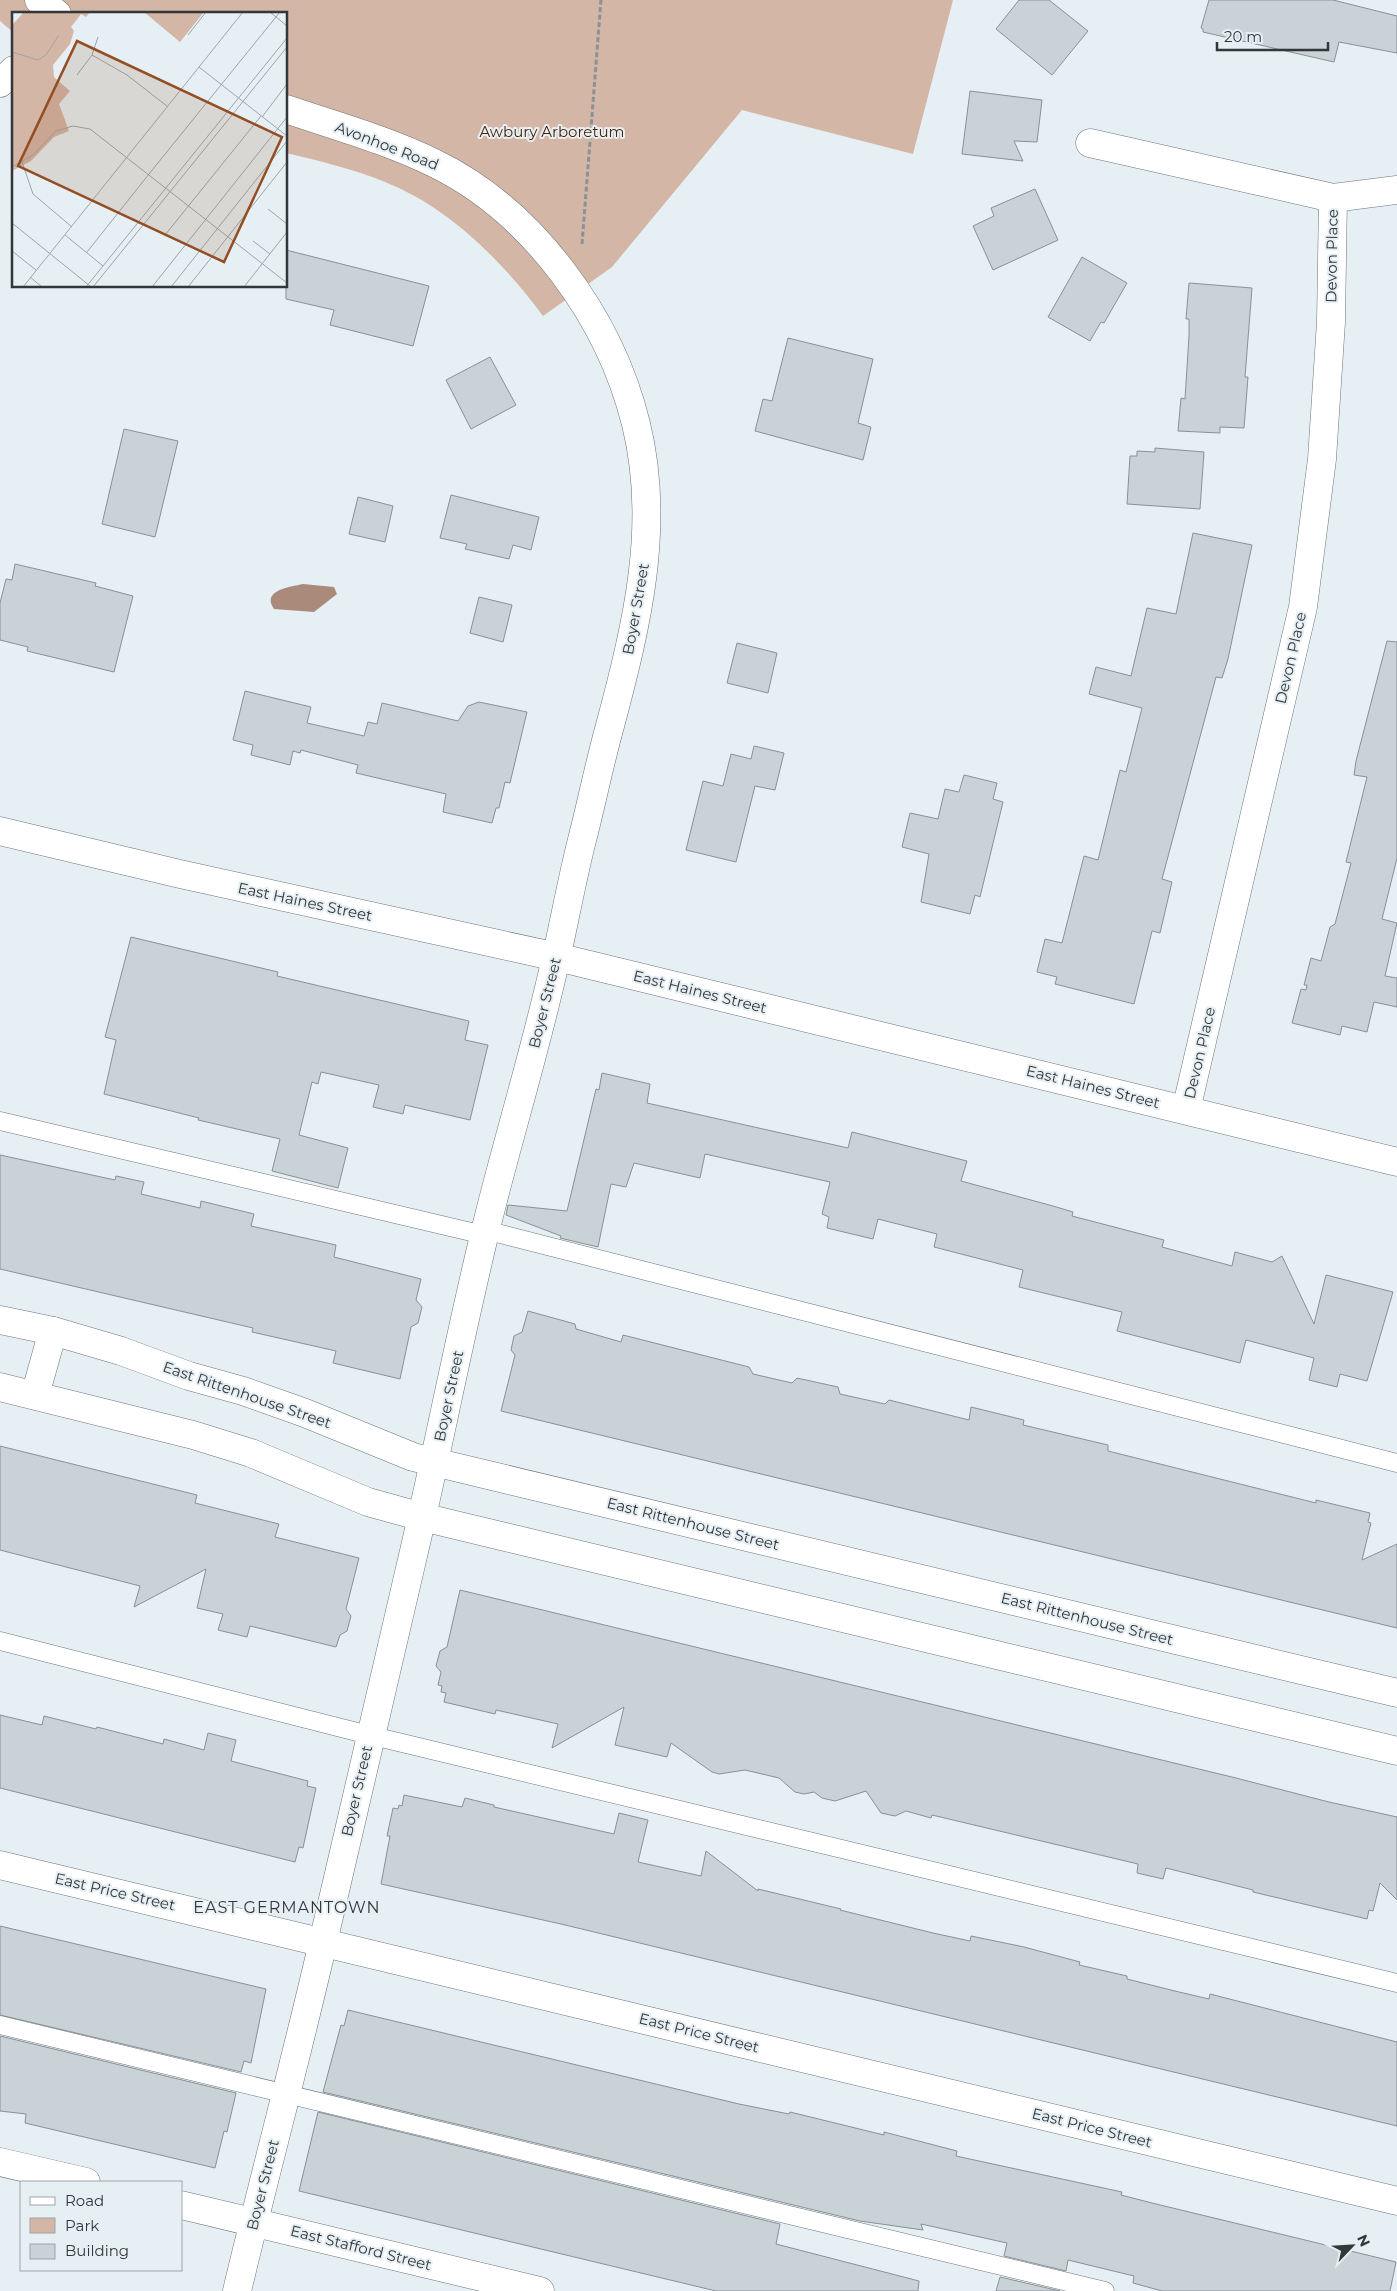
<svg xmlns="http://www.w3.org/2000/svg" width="1397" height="2291" viewBox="0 0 1397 2291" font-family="Montserrat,sans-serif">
<rect width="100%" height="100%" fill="#e6eff4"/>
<path fill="#d4b6a6" d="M0 0H953L913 154 742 110 612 267 543 316C502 261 450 208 385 182 353 169 320 161 286 153V14H14V33L0 21Z"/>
<path fill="#aa8b7b" d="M303 584 334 587 337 594 314 612 274 609C261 590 290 587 303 584Z"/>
<g fill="#c9d2d7" stroke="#889195">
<path d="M1019 0H1049L1088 31 1052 75 996 29Z"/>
<path d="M1209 0H1333L1397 16V53L1339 42 1334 62 1203 32V29L1201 28Z"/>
<path d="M970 91 1042 100 1037 142 1014 141 1023 161 962 154Z"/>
<path d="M1035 189 1058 240 993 270 973 226 994 216 991 208Z"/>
<path d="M286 250 429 286 413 346 330 325 334 310 286 299Z"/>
<path d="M1082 257 1127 283 1104 323 1101 322 1090 341 1048 317Z"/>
<path d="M1189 283 1252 288 1245 377H1248L1244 428 1220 427V433L1178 431 1181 398 1185 399 1189 336V319H1186Z"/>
<path d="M788 338 873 359 858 423 871 427 863 460 755 431 763 399 772 401Z"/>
<path d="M490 357 516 405 471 429 446 380Z"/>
<path d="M124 429 178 441 155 537 102 524Z"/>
<path d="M1155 448 1204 452 1200 509 1127 504 1130 456H1137V451L1155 452Z"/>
<path d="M451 495 539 517 531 550 513 545 509 559 465 549 467 544 440 538Z"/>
<path d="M358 497 393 506 385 542 349 534Z"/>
<path d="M1193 533 1252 545 1228 659 1222 678 1216 677 1162 879 1172 882 1160 933 1152 931 1134 1004 1055 984 1057 977 1037 972 1045 939 1062 943 1084 856 1098 860 1120 770 1126 772 1142 708 1089 694 1096 667 1131 676 1147 608 1176 614Z"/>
<path d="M15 564 96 583 95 586 133 596 114 672 27 651 28 647 0 640V603L6 579 12 580Z"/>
<path d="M479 597 512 605 503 642 470 633Z"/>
<path d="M1387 641 1397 642V858L1382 919 1397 923 1385 976 1397 978V1007L1374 1002 1367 1032 1342 1026 1340 1035 1292 1023 1301 989 1306 990 1307 985H1304L1311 958 1321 961 1330 927 1335 924 1351 863 1346 862 1367 777 1354 775 1356 761Z"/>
<path d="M737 643 777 653 768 693 727 683Z"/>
<path d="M245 691 311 707 307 723 364 736 368 722 377 724 382 703 458 721 468 706 479 702 527 712 510 783 505 782 499 808H496L492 823 443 812 446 794 356 773 358 765 301 750 300 753 293 751 290 765 251 755 253 745 233 740Z"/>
<path d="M754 746 784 753 775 790 755 786 736 862 686 850 703 781 723 786 731 754 751 759Z"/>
<path d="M964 775 997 783 993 799 1003 802 980 897 975 895 970 914 921 902 929 854 902 847 910 813 938 819 945 789 959 792Z"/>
<path d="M131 937 278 972 277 976 469 1021 465 1040 488 1045 470 1120 405 1105 403 1114 373 1107 379 1085 321 1072 318 1084 312 1082 299 1135 348 1148 338 1188 272 1171 280 1139 198 1120 199 1118 104 1094 116 1040 105 1037Z"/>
<path d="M602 1073 650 1084 647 1103 848 1148 852 1132 967 1161 961 1181 1053 1206 1073 1212 1072 1216 1164 1240 1162 1247 1232 1266 1235 1252 1272 1262 1282 1256 1314 1324 1326 1275 1393 1292 1367 1381 1340 1374 1337 1387 1309 1380 1314 1358 1246 1340 1240 1363 1117 1331 1122 1312 1019 1287 1023 1270 934 1247 937 1234 878 1219 873 1239 827 1228 829 1217 822 1214 830 1182 705 1154 700 1178 634 1163 626 1187 611 1184 598 1247 560 1238 561 1236 506 1215 508 1205 567 1211 596 1089 599 1090Z"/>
<path d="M0 1155 115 1180 116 1176 144 1182 141 1194 200 1208 201 1201 254 1214 251 1226 336 1245 334 1257 421 1279 416 1300 422 1307 418 1323 411 1327 400 1379 333 1363 336 1351 252 1332 253 1328 0 1269Z"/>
<path d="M528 1311 575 1324 576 1329 621 1342 623 1335 749 1367 753 1374 792 1383 797 1378 838 1387 840 1394 885 1404 889 1400 969 1420 971 1407 1024 1420 1023 1425 1108 1445V1451L1316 1503V1500L1370 1513 1368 1522 1371 1523 1362 1560 1397 1544V1628L501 1411 515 1355 511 1350 514 1336 522 1332Z"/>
<path d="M0 1446 197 1495 195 1503 279 1524 275 1537 359 1558 346 1609 351 1616 347 1631 340 1635 336 1647 250 1626 247 1637 218 1630 223 1614 197 1608 206 1569 134 1607 140 1586 0 1550Z"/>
<path d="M460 1590 1236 1778 1329 1802 1397 1817V1900L1380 1883 1373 1911 1369 1910 1367 1919 1253 1892V1890L1166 1868 1163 1879 1137 1873 1138 1864 932 1815 931 1818 906 1811 895 1816 881 1813 866 1791 835 1801 822 1798 814 1792 804 1794 795 1792 779 1778 745 1770 719 1774 712 1772 671 1743 667 1757 615 1745 624 1707 552 1748 558 1724 496 1710 495 1714 444 1702 446 1693 441 1692 442 1686 438 1685 441 1672 436 1666 440 1651 447 1647Z"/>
<path d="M0 1715 42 1725 44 1716 96 1729 97 1727 163 1744 164 1739 204 1750 208 1733 236 1740 231 1761 308 1781 307 1786 316 1788 303 1848 299 1847 295 1862 0 1788Z"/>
<path d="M404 1795 462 1807 465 1798 494 1805V1807L614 1834 619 1813 648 1820 638 1862 701 1876 706 1851 758 1891V1889L841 1909 840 1910 933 1933 970 1941 971 1936 1024 1947 1080 1962 1079 1965 1127 1976V1979L1175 1991 1209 1999 1210 1994 1397 2042V2126L561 1924 381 1884 390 1836H387L393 1808 398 1809 399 1805 402 1806Z"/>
<path d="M0 1926 266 1989 251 2063 244 2061 241 2072 0 2015Z"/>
<path d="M348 2010 739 2104 789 2114 790 2112 884 2135V2132L957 2151 956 2156 1122 2192 1121 2195 1152 2203 1396 2262 1390 2291H1162L1133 2283 1134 2276 1068 2260 1066 2271 1004 2256 1007 2243 921 2224 923 2230 860 2221 323 2092 341 2025 344 2026Z"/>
<path d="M0 2036 236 2093 227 2132 224 2131 215 2168 25 2123 26 2114 0 2111Z"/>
<path d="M318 2112 780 2224 776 2244 919 2281 918 2291H716L299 2191Z"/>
<path d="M1000 2277 1060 2291H996Z"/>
</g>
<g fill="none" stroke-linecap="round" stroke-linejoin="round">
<defs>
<g id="lane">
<path d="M0 1121 484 1235"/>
<path d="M485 1230 1397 1463"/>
<path d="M0 1641 369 1735 1397 1983"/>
<path d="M0 2025 1105 2291"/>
</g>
<g id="street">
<path d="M39 0 57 14"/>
<path d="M0 83 14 70"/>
<path d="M1090 143 1333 198 1397 190"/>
<path d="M0 831 180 874 557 957 1397 1162"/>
<path d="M1186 1110 1303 607 1322 459 1331 322 1333 198"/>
<path d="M0 1320 53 1331 121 1351 189 1376 243 1391 305 1413 413 1457 1397 1693"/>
<path d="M0 1387 193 1435 251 1453 368 1502 422 1517 1397 1751"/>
<path d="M35 1395 53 1331"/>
<path d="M0 1865 1397 2201"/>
<path d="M0 2162 86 2182"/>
<path d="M181 2205 540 2291"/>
<path d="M237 2291C265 2173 297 2056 324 1938 353 1812 382 1686 412 1560 438 1450 459 1338 486 1228 508 1138 536 1049 556 958 565 919 572 879 582 840 592 801 600 761 611 722 637 624 661 525 636 424 610 318 533 211 434 163 387 140 336 126 286 109"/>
</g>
</defs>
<use href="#lane" stroke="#6d7579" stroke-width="19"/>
<use href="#street" stroke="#6d7579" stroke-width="29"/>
<path stroke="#8b9295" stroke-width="3" stroke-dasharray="5 2.5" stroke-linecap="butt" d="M582 244 601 0"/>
<use href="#lane" stroke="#fff" stroke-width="18"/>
<use href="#street" stroke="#fff" stroke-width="28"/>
</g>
<g text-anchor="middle" stroke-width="4" stroke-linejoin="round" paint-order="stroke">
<g font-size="15" fill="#4c2206" stroke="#e6eff4">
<text x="552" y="137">Awbury Arboretum</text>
</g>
<g font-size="15" fill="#333738" stroke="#e6eff4">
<text transform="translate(387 146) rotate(21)" y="5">Avonhoe Road</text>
<text transform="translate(1332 256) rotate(-89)" y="5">Devon Place</text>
<text transform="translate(636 609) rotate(-80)" y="5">Boyer Street</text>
<text transform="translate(1291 658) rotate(-77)" y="5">Devon Place</text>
<text transform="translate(305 902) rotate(12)" y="5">East Haines Street</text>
<text transform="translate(700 992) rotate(14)" y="5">East Haines Street</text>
<text transform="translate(545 1003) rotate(-76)" y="5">Boyer Street</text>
<text transform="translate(1200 1053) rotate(-77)" y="5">Devon Place</text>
<text transform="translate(1093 1087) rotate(14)" y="5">East Haines Street</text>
<text transform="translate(247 1395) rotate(19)" y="5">East Rittenhouse Street</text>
<text transform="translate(449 1396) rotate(-78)" y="5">Boyer Street</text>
<text transform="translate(693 1524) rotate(14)" y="5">East Rittenhouse Street</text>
<text transform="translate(1087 1619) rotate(14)" y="5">East Rittenhouse Street</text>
<text transform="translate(357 1791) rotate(-77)" y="5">Boyer Street</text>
<text transform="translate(115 1892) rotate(13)" y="5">East Price Street</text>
<text transform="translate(699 2033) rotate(14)" y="5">East Price Street</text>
<text transform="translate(1092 2128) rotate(14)" y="5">East Price Street</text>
<text transform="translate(263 2185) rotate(-76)" y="5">Boyer Street</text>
<text transform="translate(361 2248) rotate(14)" y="5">East Stafford Street</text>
</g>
<g font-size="16" letter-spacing="1" fill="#333738" stroke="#e6eff4">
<text x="287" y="1913">EAST GERMANTOWN</text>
</g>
</g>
<g transform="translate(12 12)">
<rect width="275" height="275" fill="#e6eff4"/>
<path d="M12 0H78L74 5 69 2 59 15 62 19 58 32 41 53 42 65 58 79 47 92 57 119 42 125 19 149 0 159V13ZM132 0H192L168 30Z" fill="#d4b6a6"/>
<path fill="none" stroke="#9ea5a9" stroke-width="1" d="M258 0 275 14M176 23 194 0M0 40 26 48 34 43 47 23M80 43 115 63 155 94M187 55 275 124M65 63 80 43 86 25M250 105 275 72M10 150 21 182 60 215M0 155 21 143 44 119 61 114 78 117 275 271M137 162 268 0M256 197 275 212M0 211 78 274M53 223 91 254M153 223 249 104M241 229 258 242M0 239 24 258M75 240 137 162M18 265 30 275M11 275 231 0M74 275 275 26M81 275 275 35M140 275 275 105M159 275 275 129M176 275 275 150M232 275 275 220"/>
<path fill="#934e24" fill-opacity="0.15" stroke="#934e24" stroke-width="2.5" d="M65 29 270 125 212 250 6 154Z"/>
<rect width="275" height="275" fill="none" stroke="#333738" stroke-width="2.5"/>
</g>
<rect x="20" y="2181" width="162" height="90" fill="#e6eff4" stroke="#9ea5a9"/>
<rect x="30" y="2197" width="25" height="8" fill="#ffffff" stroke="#9ea5a9"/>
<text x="65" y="2206" font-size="15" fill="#333738">Road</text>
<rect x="30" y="2218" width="25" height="15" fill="#d4b6a6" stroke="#9ea5a9"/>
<text x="65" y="2231" font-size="15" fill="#333738">Park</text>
<rect x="30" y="2244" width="25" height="15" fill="#c9d2d7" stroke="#9ea5a9"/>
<text x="65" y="2256" font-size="15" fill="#333738">Building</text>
<g transform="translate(1352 2246) rotate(65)" stroke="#e6eff4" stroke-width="4" paint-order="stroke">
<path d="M0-4L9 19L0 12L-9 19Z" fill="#333738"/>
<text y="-8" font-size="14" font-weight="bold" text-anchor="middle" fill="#333738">N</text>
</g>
<path d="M1217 42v8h111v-8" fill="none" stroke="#333738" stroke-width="2.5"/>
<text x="1224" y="42" font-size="15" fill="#333738" stroke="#e6eff4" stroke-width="4" paint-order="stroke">20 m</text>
</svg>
